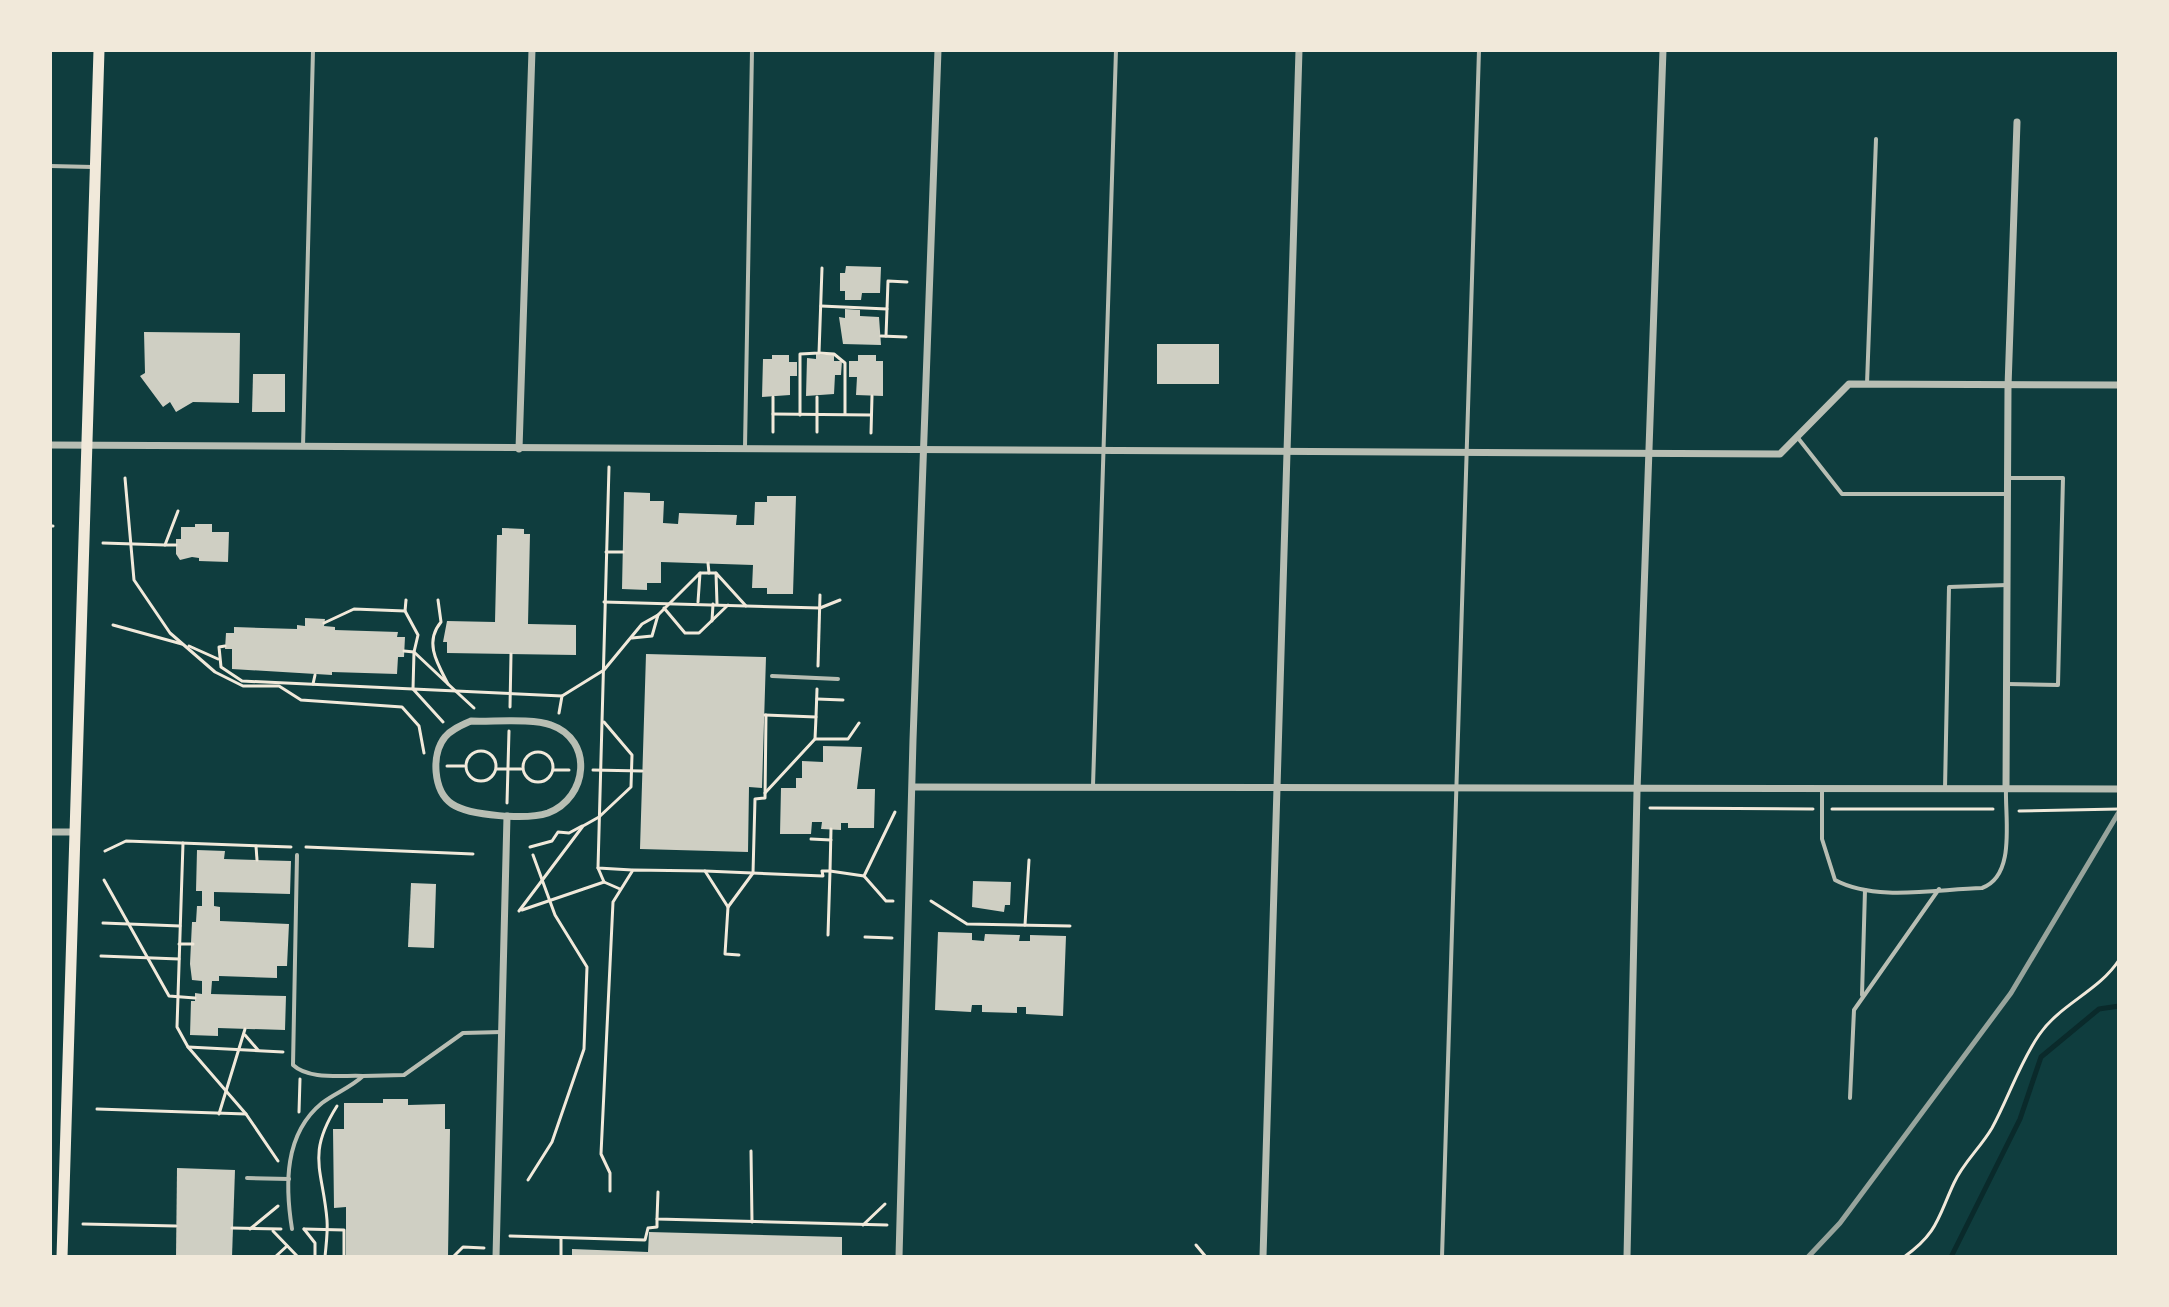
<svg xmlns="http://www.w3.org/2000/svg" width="2169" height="1307" viewBox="0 0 2169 1307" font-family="Manrope,sans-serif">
<rect width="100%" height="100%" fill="#0f3d3e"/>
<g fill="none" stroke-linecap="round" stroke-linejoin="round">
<path stroke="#0a2a2b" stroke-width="5" d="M1951 1257 2020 1119 2041 1057 2099 1009 2119 1006"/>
</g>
<g fill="#cfcfc3">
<path d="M846 266 881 267 880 293H862L861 300H845V291H840V273H845Z"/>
<path d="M845 309 860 310V316L879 317 881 345 843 344 839 317 845 318Z"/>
<path d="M144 332 240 333 239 403 193 402 176 412 170 402 163 407 140 376 145 373Z"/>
<rect x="1157" y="344" width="62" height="40"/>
<path d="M816 354 834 355V361H842L841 375H835L834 394 806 396 807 358 816 359Z"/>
<path d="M772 355H789V362H797V376H790V395L762 397 763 359H772Z"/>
<path d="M858 355H876V361H883V396L856 395 857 377H849V361H858Z"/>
<path d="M253 374H285V412H252Z"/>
<path d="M624 492 650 493V501H664L663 523 678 524 679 513 737 515 736 525H754L755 502H767V496H796L793 594H767V588H752L753 565 661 562V583H647V590L622 589Z"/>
<path d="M195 524H212V532H229L228 562 199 561V558L192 557 180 560 176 554V539H181V527H195Z"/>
<path d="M502 528 524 529V534H530L528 624 576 625V655L447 653V642H443L447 621 495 622 497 535H502Z"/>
<path d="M305 618 325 619 324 626 335 627V630L398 632 397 637H405L404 657H398L397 674 332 672V675L232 669V649H225L226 633H234V627L297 629V625L305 626Z"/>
<path d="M646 654 766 657 762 788 749 787 748 852 640 849Z"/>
<path d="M823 746 862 747 857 789H875L874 828H848V823H841V830L821 829 822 822H812L811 834H780L781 788H796V778H802V761L823 762Z"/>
<path d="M197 850 225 851 224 859 291 861 290 894 214 892V906L220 907V921L289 924 287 966H277V978L219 976V981H212L211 994 286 996 285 1030 218 1028V1036L190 1035 191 1001H195V993L202 994V981L192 980 190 964 192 922H196L197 906H202V891H196Z"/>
<path d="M973 881 1011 882 1010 905H1005L1004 912 972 907Z"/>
<path d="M411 883 436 884 434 948 408 947Z"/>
<path d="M938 932 972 933V940L984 941 985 934 1020 935 1019 941H1030V935L1066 936 1063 1016 1026 1014V1007H1017V1013L982 1012V1005H972L971 1012 935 1010Z"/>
<path d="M383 1099H408V1105L445 1104V1129H450L448 1257H346V1207L334 1208 333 1129H344V1103H383Z"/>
<path d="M177 1168 235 1170 232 1257H176Z"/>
<path d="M649 1232 842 1237V1257H572V1249L648 1252Z"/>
</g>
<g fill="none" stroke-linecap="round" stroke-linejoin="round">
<g stroke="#f1e9da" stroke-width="3">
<path d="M821 306 887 309 888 281 907 282"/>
<path d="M881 336 906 337"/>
<path d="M886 336 887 309"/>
<path d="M819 353 834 354 845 363V414"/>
<path d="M773 414 871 415"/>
<path d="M800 415V354L819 353 822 268"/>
<path d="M773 432V397"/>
<path d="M817 432V397"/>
<path d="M871 433 872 396"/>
<path d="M609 467 598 868 632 870"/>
<path d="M125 478 134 580 170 633 215 672 243 686H279L301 700 402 707 419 726 424 753"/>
<path d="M50 526H53"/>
<path d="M103 543 165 545 178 511"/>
<path d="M165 545H176"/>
<path d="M606 552H623"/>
<path d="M708 563 709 573"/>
<path d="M700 573H716"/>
<path d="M604 602 820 608 840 600"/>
<path d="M717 604 716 573 746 606"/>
<path d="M664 608 685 633H699L728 605"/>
<path d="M405 611 406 600"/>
<path d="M712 621 713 604"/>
<path d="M113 625 182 644"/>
<path d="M632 638 652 636 658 615 700 573 698 602"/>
<path d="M189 646 218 659"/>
<path d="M225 646 219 647 221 667 242 681 413 689 414 652 418 635 405 611 354 609 324 623"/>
<path d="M404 651 414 652 448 684C437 663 424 642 441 622L438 600"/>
<path d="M818 666 820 595"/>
<path d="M313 684 315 675"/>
<path d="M448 684 474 708"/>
<path d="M562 696 604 670 642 624 658 615"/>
<path d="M817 699 843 700"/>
<path d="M510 707 511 654"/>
<path d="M765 715 816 717 815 739"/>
<path d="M816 717 817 689"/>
<path d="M443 722 413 689 562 696 559 713"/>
<circle cx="481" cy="766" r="15"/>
<circle cx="538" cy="767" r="15"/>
<path d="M447 766H464"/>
<path d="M497 769H521"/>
<path d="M553 770H569"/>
<path d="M593 770 642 771"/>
<path d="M765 793 815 739H848L859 723"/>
<path d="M507 803 509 731"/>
<path d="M1650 808 1813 809"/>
<path d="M1832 809H1993"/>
<path d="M2019 811 2119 809"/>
<path d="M811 839 831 840"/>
<path d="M183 843 177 1027 188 1047 246 1114 278 1161"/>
<path d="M256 846 257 860"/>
<path d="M306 847 473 854"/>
<path d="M530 847 552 841 558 832 569 833 582 826"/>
<path d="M105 851 126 841 291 847"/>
<path d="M598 868 604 882"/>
<path d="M705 871 823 876 822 871H830L831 829"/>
<path d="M864 876 895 812"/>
<path d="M104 880 169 996 195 998"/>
<path d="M931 901 967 924 1070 926"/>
<path d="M728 907 753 873 755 799 765 798 766 715"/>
<path d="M522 910 604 882 620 889"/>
<path d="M519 911 583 826 599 817 631 787 632 755 604 722"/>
<path d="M103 923 180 926"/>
<path d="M1025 925 1029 860"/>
<path d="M828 935 830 871 864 876 886 901H893"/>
<path d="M865 937 892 938"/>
<path d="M179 944H193"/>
<path d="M101 956 179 959"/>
<path d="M245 1035 258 1050"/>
<path d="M188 1047 283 1052"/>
<path d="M97 1109 246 1114"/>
<path d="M299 1112 300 1079"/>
<path d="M219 1114 245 1029"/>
<path d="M751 1151 752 1222"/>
<path d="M528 1180 552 1142 584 1049 587 967 555 915 533 855"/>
<path d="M610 1191V1173L601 1154 613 902 633 870 705 871 728 907 725 954 739 955"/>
<path d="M658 1192 657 1219 887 1225"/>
<path d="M83 1224 176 1226"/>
<path d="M863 1225 885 1204"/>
<path d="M232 1228 281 1229"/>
<path d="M250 1229 278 1206"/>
<path d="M304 1229 344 1230V1257"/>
<path d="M304 1229 315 1243V1257"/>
<path d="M273 1231 298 1257"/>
<path d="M510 1236 645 1240 648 1228 657 1227V1219"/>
<path d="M561 1238V1257"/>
<path d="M1196 1245 1206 1257"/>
<path d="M275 1257 287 1246"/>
<path d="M325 1257C326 1245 328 1232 327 1220 323 1170 306 1155 337 1106"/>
<path d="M453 1257 463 1247 484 1248"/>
<path d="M1904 1257C1938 1233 1938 1217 1954 1183 1963 1163 1981 1147 1992 1128 2009 1097 2019 1064 2039 1035 2060 1004 2099 991 2119 960"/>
</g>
<g stroke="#b8beb3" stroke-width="4">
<path d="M50 166 93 167"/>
<path d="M1867 384 1876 139"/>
<path d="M1798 438 1842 494H2008"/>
<path d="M303 447 313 50"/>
<path d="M745 447 752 50"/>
<path d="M772 676 838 679"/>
<path d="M2007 684 2058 685 2063 478H2008"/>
<path d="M1093 786 1116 50"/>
<path d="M1945 789 1949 587 2007 585"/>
<path d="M1822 790V839L1835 880C1876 902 1937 889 1982 888 2016 876 2005 819 2006 789"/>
<path d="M297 855 293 1065C309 1080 342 1075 363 1076"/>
<path d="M1862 995 1865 890"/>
<path d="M1850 1098 1854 1010 1939 889"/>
<path d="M247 1178 289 1179"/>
<path d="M292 1229C285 1185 284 1134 322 1103 335 1093 350 1088 363 1076L404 1075 463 1033 502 1032"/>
<path d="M1442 1257 1479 50"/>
</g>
<g stroke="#b8beb3" stroke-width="7">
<path d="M50 445 1780 454 1849 384 2119 385"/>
<path d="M519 449 532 50"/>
<path d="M471 721C491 722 533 718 551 725 594 740 588 798 548 813 527 820 470 816 452 804 433 791 431 754 445 737 452 729 462 725 471 721Z"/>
<path d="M914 787 2119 789"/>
<path d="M2006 789 2008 387 2017 122"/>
<path d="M50 832H74"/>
<path d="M496 1257 507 816"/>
<path d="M899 1257 913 740 938 50"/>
<path d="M1263 1257 1299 50"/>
<path d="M1627 1257 1637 791 1663 50"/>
</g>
<path stroke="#f1e9da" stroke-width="11" d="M62 1257 99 50"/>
<path stroke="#97a49c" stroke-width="5" d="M1808 1257 1840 1223 2011 993 2119 812"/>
</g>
<rect width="2169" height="1307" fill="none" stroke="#f1e9da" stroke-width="104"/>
</svg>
